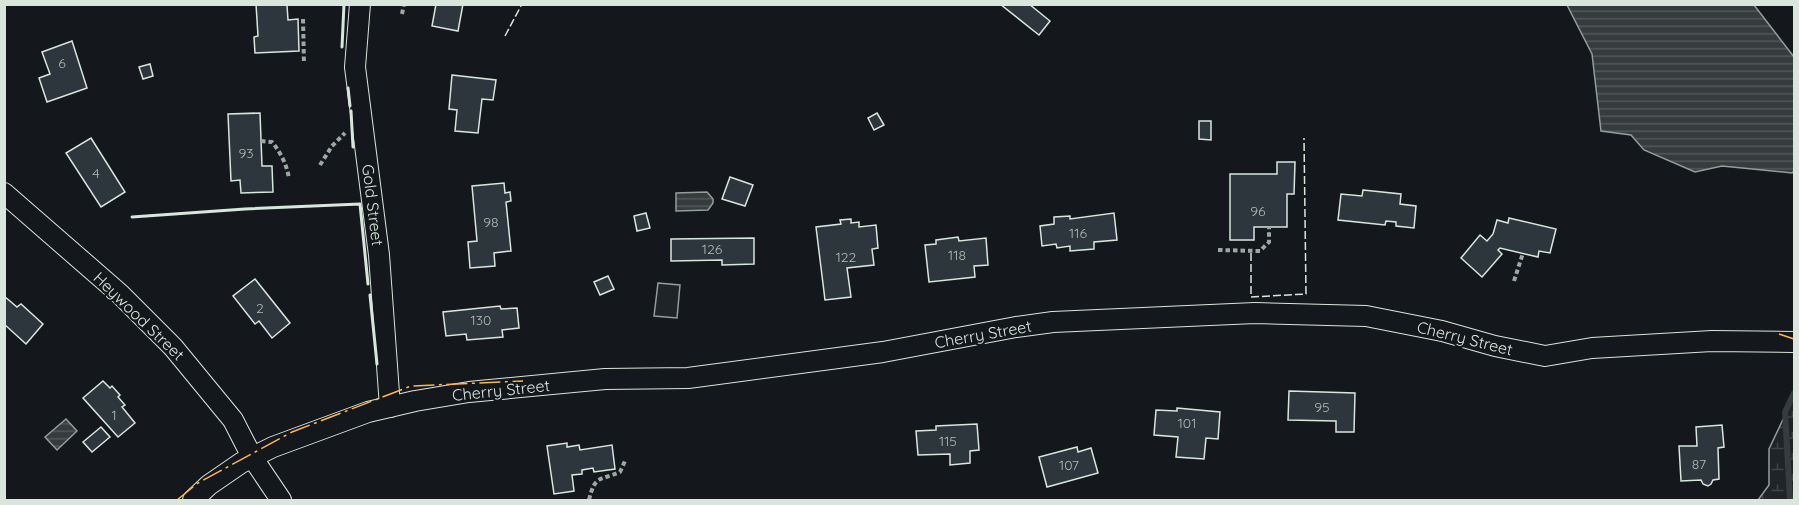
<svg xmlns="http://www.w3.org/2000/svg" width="1799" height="505" viewBox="0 0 1799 505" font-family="Quicksand,sans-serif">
<defs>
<pattern id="wetland-marsh" width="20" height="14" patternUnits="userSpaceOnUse" patternTransform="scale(1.5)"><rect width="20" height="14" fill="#202428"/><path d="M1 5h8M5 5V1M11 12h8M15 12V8" fill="none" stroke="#404447"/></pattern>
<pattern id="water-rules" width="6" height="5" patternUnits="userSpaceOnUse" patternTransform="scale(1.5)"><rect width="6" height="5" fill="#363b3e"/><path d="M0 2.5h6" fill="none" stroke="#525759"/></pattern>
</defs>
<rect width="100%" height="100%" fill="#14181c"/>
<path fill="#202428" stroke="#939e99" stroke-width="1.5" d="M658 283 680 285 677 318 654 316Z"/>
<path fill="url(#wetland-marsh)" stroke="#939e99" stroke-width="1.5" d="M1794 396V500H1758L1769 485V449Z"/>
<g fill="url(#water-rules)" stroke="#939e99" stroke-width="1.5">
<path d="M1567 5H1754L1794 57V171L1792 173 1722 166 1695 172 1644 150 1631 135 1601 131 1592 54Z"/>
<path d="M707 192 713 199V203L708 210 676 211V193Z"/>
<path d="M66 419 77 431 57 450 45 437Z"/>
</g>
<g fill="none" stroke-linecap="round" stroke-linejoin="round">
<path stroke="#363b3e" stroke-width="6" d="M1790 500 1785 412 1794 393"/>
</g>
<g fill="#2c363c" stroke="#d8e6dc" stroke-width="1.5">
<path d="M256 4 287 5 288 20 298 19 299 51 255 53 254 37 258 36Z"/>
<path d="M436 4H463L458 31 432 26Z"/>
<path d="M1000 4H1029L1050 21 1039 35Z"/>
<path d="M72 41 87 88 47 102 39 78 50 74 42 52Z"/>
<path d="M150 64 153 76 143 79 139 67Z"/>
<path d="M452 75 496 80 493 100 482 99 478 133 455 131 457 110 449 109Z"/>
<path d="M260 113 262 166H272L273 192 241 193 240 180 231 181 228 114Z"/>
<path d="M877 113 884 125 874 130 868 118Z"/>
<path d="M1199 121H1211V140L1199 139Z"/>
<path d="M91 138 125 192 101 207 66 153Z"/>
<path d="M1277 162H1295L1294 194H1287V227H1254V240H1230V174H1277Z"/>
<path d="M730 177 753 185 745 206 722 199Z"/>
<path d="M504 183 505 193 510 192 511 201 506 202 511 251 494 253 495 266 470 268 468 242 477 241 472 186Z"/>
<path d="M1363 190 1401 194 1400 204 1416 206 1414 228 1396 226V222L1386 221 1385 225 1338 220 1341 194 1362 196Z"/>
<path d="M646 213 650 228 637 231 634 216Z"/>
<path d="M1114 213 1117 240 1094 242V249L1070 251V246L1057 248 1056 244 1042 246 1040 226 1054 224V217L1070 216V219Z"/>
<path d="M1509 218 1556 229 1550 253 1539 251 1538 257 1500 248 1498 250 1502 254 1482 277 1461 258 1480 235 1487 241 1493 234 1497 220 1508 223Z"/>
<path d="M851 219V223L859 222V227L876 225 878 248 872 249 874 265 847 268 851 297 825 300 816 227 841 224 840 220Z"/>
<path d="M958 237 959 241 986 238 988 265 974 266 975 277 929 282 925 245 936 244V240Z"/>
<path d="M754 238V264L722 265V260L671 261V239Z"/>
<path d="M608 276 614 289 600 295 594 282Z"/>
<path d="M255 279 290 323 272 338 259 321 255 324 233 296Z"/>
<path d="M4 296 17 307 21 304 43 324 26 344 4 324Z"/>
<path d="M500 306 501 309 517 308 519 328 502 330 503 337 467 340 466 334 446 336 443 312Z"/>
<path d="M103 381 110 388 112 386 120 395 118 397 125 405 122 407 135 423 118 437 83 398Z"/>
<path d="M1289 391 1355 393 1354 432H1336V421L1288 420Z"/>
<path d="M1177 408 1220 412 1218 439 1206 438 1204 459 1176 457 1178 437 1154 435 1156 410 1177 411Z"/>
<path d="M977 424 979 450 970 451V463L950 465V454L918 455 916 431 936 430V426Z"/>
<path d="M1722 425 1724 447 1718 448 1719 479 1713 480 1711 484 1708 486 1703 484 1701 480 1681 481 1679 446H1697L1696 427Z"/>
<path d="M101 427 110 437 92 452 83 442Z"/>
<path d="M567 443V447L579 445 580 450 612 445 615 469 594 472 593 468 582 470V474L572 475 574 491 554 494 547 446Z"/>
<path d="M1077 447 1078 452 1091 448 1098 473 1047 487 1039 457Z"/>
</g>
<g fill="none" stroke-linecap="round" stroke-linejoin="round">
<defs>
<g id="street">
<path d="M360 4 355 67 379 255 390 407"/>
<path d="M4 193 120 294 173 347 233 420 252 457 281 500"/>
<path d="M193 500 209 485 241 463 273 447 368 412 415 401 469 392 605 379 688 378 883 352 1016 327 1053 322 1255 313 1366 316 1442 331 1495 346 1545 356 1592 348 1712 341 1794 342"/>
</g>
</defs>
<use href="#street" stroke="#d8e6dc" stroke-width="22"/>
<g stroke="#9da8a2" stroke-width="4" stroke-dasharray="4.5 3" stroke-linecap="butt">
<path d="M402 14 404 4"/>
<path d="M303 19 304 64"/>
<path d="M261 141 272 142C281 153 287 165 289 179"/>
<path d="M320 165 332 146 345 133"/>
<path d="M1218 250 1260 251 1269 242V227"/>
<path d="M1514 281 1523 253"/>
<path d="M589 500C595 475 599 481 620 472L625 461"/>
</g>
<use href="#street" stroke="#14181c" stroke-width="20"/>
<g stroke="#d8e6dc" stroke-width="1.5" stroke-dasharray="8 3" stroke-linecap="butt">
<path d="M505 36 522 4"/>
<path d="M1251 253V297L1306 294 1304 138"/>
</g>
<g stroke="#d8e6dc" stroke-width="3">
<path d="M342 47 344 4"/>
<path d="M348 88 350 106"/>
<path d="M351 111 353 147"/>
<path d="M132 217 245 209 360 204 368 284"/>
<path d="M370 295 377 364"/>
</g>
<g stroke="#ffb74d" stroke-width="1.5" stroke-dasharray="21 4.5 3 4.5" stroke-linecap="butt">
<path d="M1779 334 1794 339"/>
<path d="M177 500 198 483 292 432 411 386 523 381"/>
</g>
</g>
<g text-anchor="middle" stroke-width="4.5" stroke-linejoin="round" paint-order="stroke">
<g font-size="14" fill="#adbab4">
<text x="62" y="68">6</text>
<text x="246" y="158">93</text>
<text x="96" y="178">4</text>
<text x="1258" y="216">96</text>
<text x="491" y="227">98</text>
<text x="1078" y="238">116</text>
<text x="712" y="254">126</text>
<text x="957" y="260">118</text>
<text x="846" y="262">122</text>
<text x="260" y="313">2</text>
<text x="481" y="325">130</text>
<text x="1322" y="412">95</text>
<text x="114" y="420">1</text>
<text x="1187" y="428">101</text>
<text x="948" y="446">115</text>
<text x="1699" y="469">87</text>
<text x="1069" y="470">107</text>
</g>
<g font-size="16" fill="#d8e6dc" stroke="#14181c">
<text transform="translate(373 205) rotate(83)" y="6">Gold Street</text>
<text transform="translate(139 316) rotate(44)" y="6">Heywood Street</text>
<text transform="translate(983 334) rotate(-10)" y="6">Cherry Street</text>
<text transform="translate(1465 338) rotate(14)" y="6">Cherry Street</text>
<text transform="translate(501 390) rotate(-6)" y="6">Cherry Street</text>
</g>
</g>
<rect width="1799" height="505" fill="none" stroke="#d8e6dc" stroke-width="12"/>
</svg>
